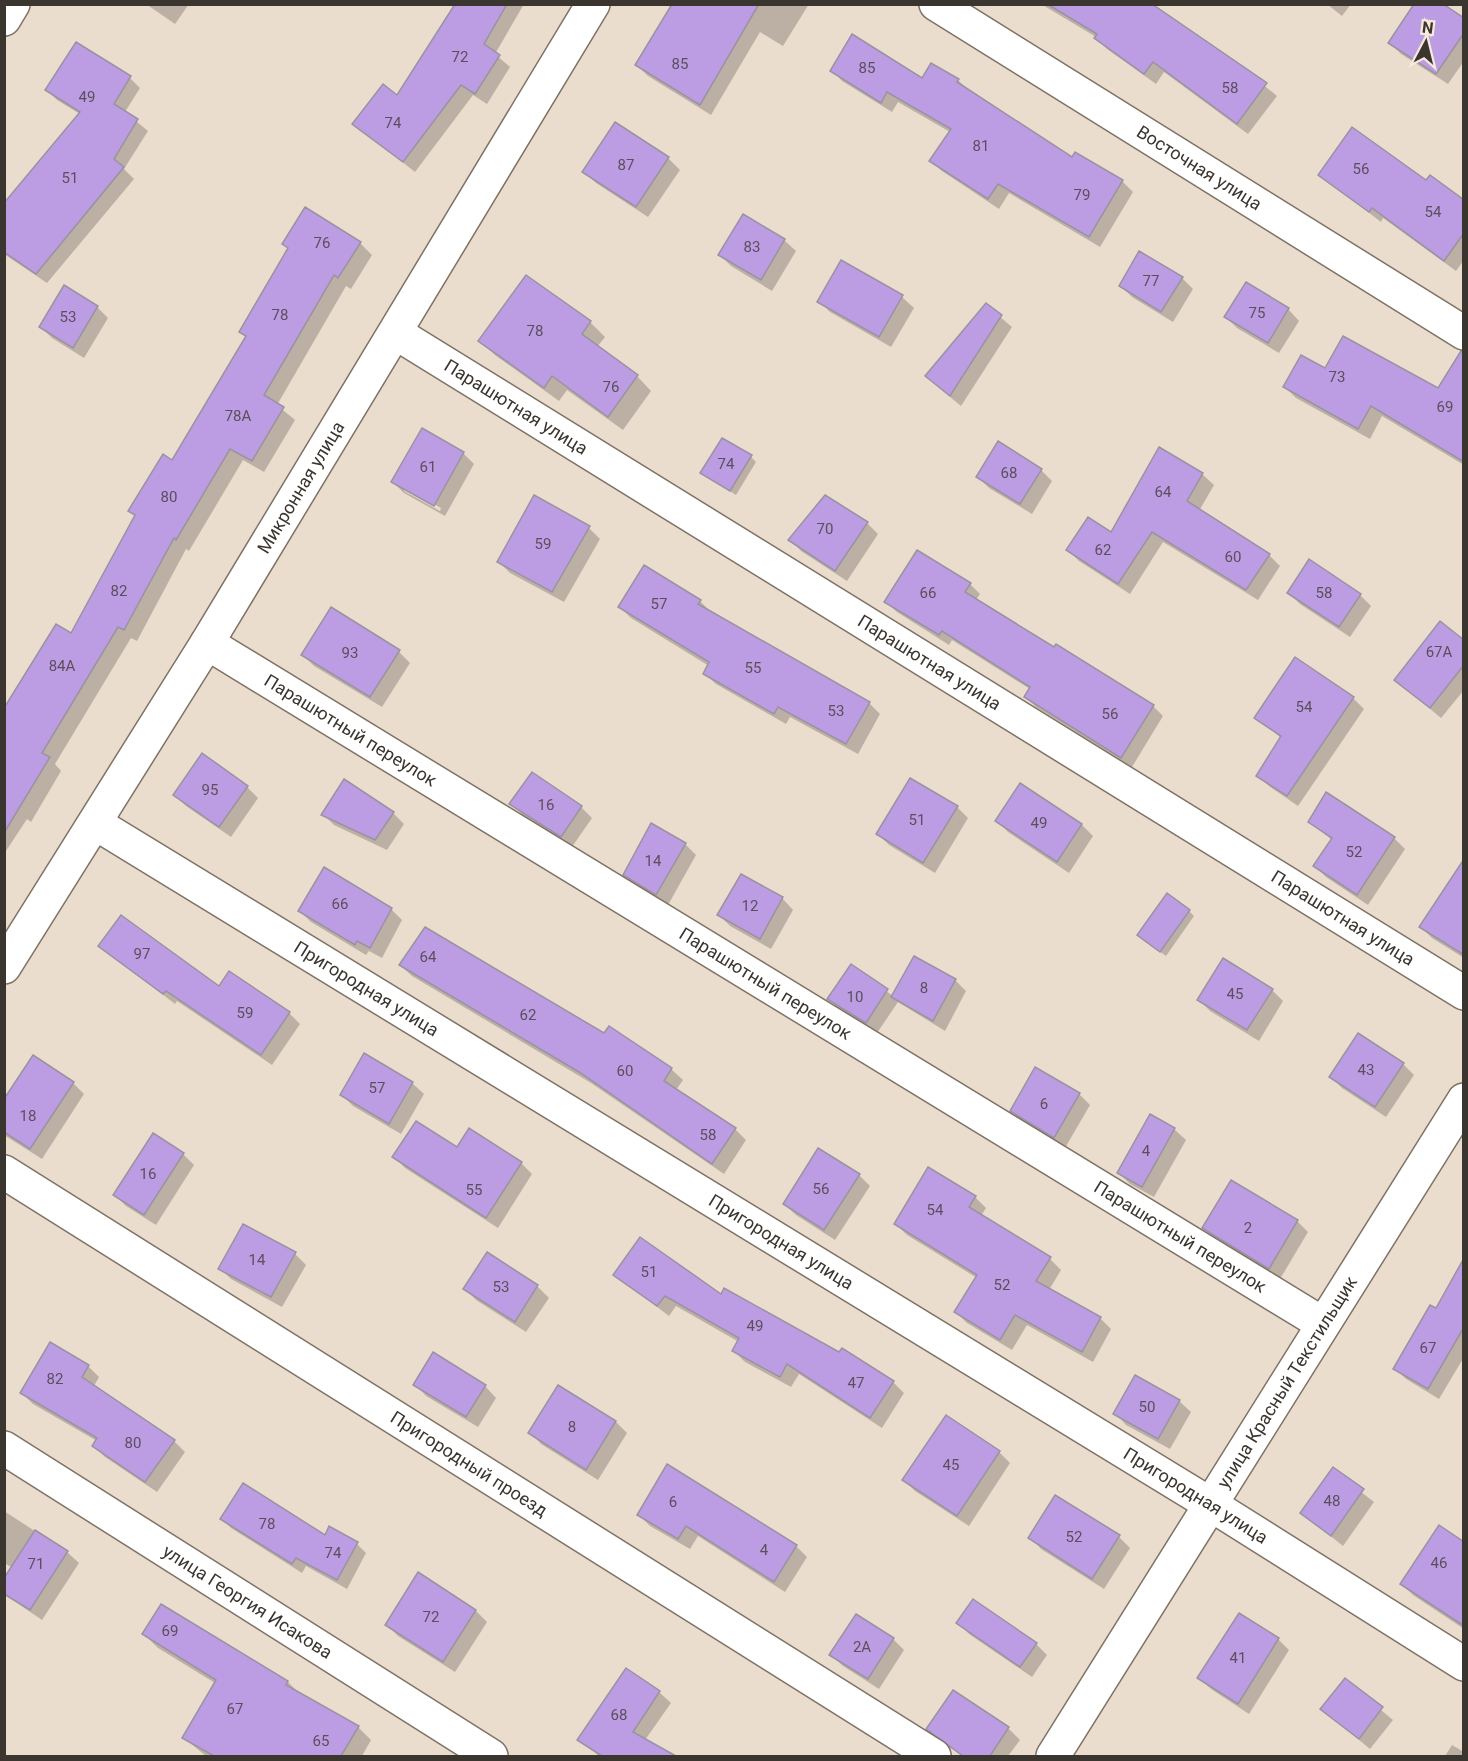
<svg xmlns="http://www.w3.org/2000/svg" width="1468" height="1761" viewBox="0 0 1468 1761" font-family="Roboto,sans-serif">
<rect width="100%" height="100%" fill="#ebddce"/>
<g fill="#0003" fill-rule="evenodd">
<path d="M146 4H189L175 24Z"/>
<path d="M457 4H524L495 54 510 67 487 104 473 95 415 172 354 124 397 97Z"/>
<path d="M693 4H809L783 46 760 32 711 115 648 76 637 65Z"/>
<path d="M1041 4H1151L1222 56 1224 53 1277 96 1248 134 1164 72 1156 84 1107 49 1096 37Z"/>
<path d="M1327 4H1351L1342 16Z"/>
<path d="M1464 20V61L1448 84 1401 54 1390 43Z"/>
<path d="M832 70 923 80H958L969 91 1073 159 1076 154 1122 181 1133 192 1100 247 1009 193 999 209 942 171 931 161 950 132 898 102 892 112 842 81Z"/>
<path d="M130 78 140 88 125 112 148 131 124 169 134 179 47 283 4 254V206L80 114 57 100 47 90Z"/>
<path d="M616 124 668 158 680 170 648 217 596 183 584 172Z"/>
<path d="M1320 175 1464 201V260L1456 271 1383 218 1381 222Z"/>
<path d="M743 216 784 240 796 251 772 291 731 266 720 255Z"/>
<path d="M360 243 372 255 351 289 346 286 277 405 295 420 264 472 243 460 189 551 186 549 137 641 131 638 55 764 61 771 31 822 27 819 4 854V711L72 635 136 517 130 511 172 462 247 337 241 331Z"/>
<path d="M842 262 902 297 914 308 891 347 830 312 819 301Z"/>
<path d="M527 277 590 322 605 337 597 347 637 376 651 391 623 430 567 390 559 401 495 355 480 340Z"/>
<path d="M1182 278 1193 289 1173 322 1132 297 1121 286Z"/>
<path d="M64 287 97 307 108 318 84 358 52 338 41 327Z"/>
<path d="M986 305 1012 327 961 406 938 387Z"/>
<path d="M1288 309 1299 321 1279 353 1237 328 1226 317Z"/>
<path d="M1326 370 1439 390 1464 386V465L1382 416 1370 439 1296 398 1285 387Z"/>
<path d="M463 453 474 464 445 516 404 493 393 482ZM404 488 441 508 440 511 404 491Z"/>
<path d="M751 457 756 462 736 495 702 473Z"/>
<path d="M1041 470 1052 481 1032 514 989 488 978 477Z"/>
<path d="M1202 474 1214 485 1199 511 1269 555 1280 566 1258 600 1163 542 1130 594 1079 561 1068 550 1111 534Z"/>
<path d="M867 523 878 534 847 581 801 551 790 539Z"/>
<path d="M589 528 600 539 564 602 510 573 499 562Z"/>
<path d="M970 584 980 594 976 600 1153 706 1163 716 1132 767 1036 707 1026 697 1030 689 952 640 949 645 897 612 886 602Z"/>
<path d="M1289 593 1360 595 1371 606 1350 637 1300 604Z"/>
<path d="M700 601 711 612 869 703 880 714 858 754 790 717 786 724 716 684 704 673 709 666 631 618 620 607Z"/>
<path d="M1464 642V690L1441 718 1396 680Z"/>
<path d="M399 652 410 663 382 707 314 666 303 655Z"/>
<path d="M1353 698 1364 709 1298 806 1269 786 1258 775 1281 738 1256 718Z"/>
<path d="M1021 785 1082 825 1093 836 1069 873 1008 832 997 821Z"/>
<path d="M247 787 258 798 231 837 186 806 175 795Z"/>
<path d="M511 804 581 807 592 818 572 847 523 815Z"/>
<path d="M957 807 968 818 935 873 889 845 878 834Z"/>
<path d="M393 813 404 824 387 850 334 825 323 814Z"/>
<path d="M1309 822 1394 838 1405 849 1368 905 1326 877 1315 866 1332 840Z"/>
<path d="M685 844 696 855 668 905 636 886 624 874Z"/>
<path d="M1464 891V958L1432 938 1421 927Z"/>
<path d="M782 898 793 910 771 949 730 926 719 915Z"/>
<path d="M391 909 402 920 382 958 369 951 366 955 311 922 299 910Z"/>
<path d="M1189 911 1194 916 1166 956 1144 940Z"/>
<path d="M100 946 289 1013 300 1024 272 1065 177 1001 175 1004Z"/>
<path d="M400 965 604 1035 609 1028 671 1069 683 1080 676 1090 735 1129 746 1140 724 1174 591 1083 412 976Z"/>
<path d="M851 966 893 996 955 980 966 991 945 1031 898 1002 877 1033 840 1010 829 999Z"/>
<path d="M1272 990 1283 1001 1259 1041 1210 1011 1199 1000Z"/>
<path d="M1403 1064 1414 1075 1386 1117 1342 1088 1331 1077Z"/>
<path d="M73 1083 84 1094 42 1159 4 1135V1102Z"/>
<path d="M412 1083 424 1094 401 1134 353 1106 342 1095Z"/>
<path d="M1079 1094 1090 1105 1065 1148 1023 1122 1012 1111Z"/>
<path d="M1151 1116 1174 1129 1186 1140 1154 1197 1130 1184 1119 1173Z"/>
<path d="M457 1149 521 1163 532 1174 498 1228 405 1168 394 1156Z"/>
<path d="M183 1154 194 1165 156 1225 126 1206 115 1195Z"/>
<path d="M859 1175 870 1186 835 1240 796 1215 784 1204Z"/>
<path d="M975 1197 986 1208 981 1216 1050 1259 1061 1270 1049 1290 1100 1318 1111 1329 1093 1362 1027 1325 1012 1350 967 1323 956 1312 977 1278 907 1235 896 1224Z"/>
<path d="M1297 1221 1308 1232 1280 1279 1215 1239 1204 1228Z"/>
<path d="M295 1254 306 1265 282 1307 231 1279 220 1268Z"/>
<path d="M487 1254 538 1287 549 1298 526 1332 476 1300 465 1289Z"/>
<path d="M1464 1261V1357L1439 1399 1406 1379 1395 1368 1436 1310Z"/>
<path d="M615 1275 721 1296 893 1382 904 1393 882 1428 799 1374 791 1387 745 1362 734 1351 739 1342 676 1306 669 1316Z"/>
<path d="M88 1366 99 1377 94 1386 174 1441 185 1452 157 1492 105 1457 94 1446 97 1441 33 1404 22 1393Z"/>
<path d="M1136 1377 1179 1401 1191 1412 1170 1449 1126 1425 1115 1413Z"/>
<path d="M415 1384 485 1386 496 1398 478 1427 426 1396Z"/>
<path d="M559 1387 616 1422 627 1433 598 1480 541 1444 530 1432Z"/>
<path d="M999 1452 1010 1463 969 1526 915 1491 904 1480Z"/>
<path d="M1333 1470 1374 1502 1343 1546 1302 1513Z"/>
<path d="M1056 1497 1119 1537 1130 1548 1104 1589 1041 1549 1030 1537Z"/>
<path d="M4 1511 67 1552 79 1563 42 1620 4 1594V1580L13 1568 4 1563Z"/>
<path d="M639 1515 796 1546 807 1557 785 1592 698 1536 690 1549 650 1526Z"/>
<path d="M222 1519 357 1544 366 1553 347 1589 306 1566 302 1573 231 1528Z"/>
<path d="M1464 1544V1629L1413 1595 1402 1584Z"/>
<path d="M973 1601 1036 1644 1047 1655 1032 1677 969 1634 958 1623Z"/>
<path d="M476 1611 487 1622 455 1672 398 1636 387 1625Z"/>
<path d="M144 1634 288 1682 300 1694 358 1727 371 1740 362 1756H206L184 1738 215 1683 158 1648Z"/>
<path d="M893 1639 904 1650 879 1689 843 1666 831 1655Z"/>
<path d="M1278 1639 1289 1650 1249 1714 1211 1689 1199 1678Z"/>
<path d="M626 1670 659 1692 671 1703 645 1740 673 1756H599L579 1739Z"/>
<path d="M1345 1680 1393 1720 1370 1749 1322 1709Z"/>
<path d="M953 1692 1009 1729 1020 1740 1008 1756H962L928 1729Z"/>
<path d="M1452 1745 1464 1752V1756H1445Z"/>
</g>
<g fill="#bc9de4" stroke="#9992a2" stroke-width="1.5">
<path d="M455 4H507L484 44 500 55 475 94 461 85 403 162 352 124 383 84 397 95Z"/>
<path d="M672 4H759L700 105 635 65Z"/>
<path d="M1047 4H1152L1267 83 1237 124 1153 62 1144 74 1094 38 1097 34Z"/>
<path d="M1414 4H1443L1464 18V33L1436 74 1388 43Z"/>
<path d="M852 34 922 78 931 63 959 79 957 82 1072 157 1075 152 1123 180 1089 237 998 184 988 199 929 161 951 129 887 92 881 103 830 71Z"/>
<path d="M76 42 131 76 114 104 138 119 114 159 124 167 36 274 4 252V203L80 112 45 90Z"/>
<path d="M615 122 669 157 636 207 582 172Z"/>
<path d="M1352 127 1426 180 1430 175 1464 200V233L1444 261 1372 208 1369 212 1318 175Z"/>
<path d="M305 207 361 242 338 278 334 275 264 395 284 407 252 461 230 449 176 540 174 538 124 630 118 627 42 753 50 757 4 833V708L56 624 71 633 135 515 128 511 163 454 172 460 246 336 239 332 288 248 282 244Z"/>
<path d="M743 214 785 239 761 280 718 255Z"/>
<path d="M1139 251 1183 277 1161 312 1119 286Z"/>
<path d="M841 260 903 295 879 337 817 302Z"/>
<path d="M526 275 591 321 582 334 638 375 608 417 552 376 544 388 478 341Z"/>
<path d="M1246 282 1289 308 1268 343 1224 317Z"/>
<path d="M64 285 98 306 73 348 39 327Z"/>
<path d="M986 303 1002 315 950 396 925 376Z"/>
<path d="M1343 336 1438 388 1461 351 1464 352V462L1371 406 1358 429 1283 387 1301 355 1325 368Z"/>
<path d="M422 428 464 452 434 506 391 482Z"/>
<path d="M722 438 752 455 730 491 700 473Z"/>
<path d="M998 441 1042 469 1020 504 976 477Z"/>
<path d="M1159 447 1203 473 1187 501 1270 554 1246 590 1152 532 1118 584 1066 550 1088 517 1111 532Z"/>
<path d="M534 495 590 526 552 592 497 562Z"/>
<path d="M825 495 868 522 835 571 788 540Z"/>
<path d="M917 550 971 583 965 592 1054 647 1056 644 1154 705 1121 758 1024 697 1030 687 942 631 939 635 884 602Z"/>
<path d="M1309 559 1361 594 1339 627 1287 593Z"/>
<path d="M644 565 701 600 698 604 870 702 846 744 778 707 774 714 703 674 709 662 618 607Z"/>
<path d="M331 607 400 650 370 697 301 655Z"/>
<path d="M1440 621 1464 640V665L1430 708 1394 680Z"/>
<path d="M1295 657 1354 697 1287 796 1256 776 1281 736 1254 718Z"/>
<path d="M202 753 248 786 219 827 173 795Z"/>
<path d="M532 772 582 806 561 837 509 804Z"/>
<path d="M910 778 958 806 923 863 876 834Z"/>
<path d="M344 779 394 812 375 840 321 815Z"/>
<path d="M1020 783 1082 824 1057 862 995 821Z"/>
<path d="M1326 792 1395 837 1357 895 1313 866 1332 838 1308 822Z"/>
<path d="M651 823 686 843 656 895 623 875Z"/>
<path d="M1464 859V955L1419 927Z"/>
<path d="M324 867 392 908 370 948 357 941 355 945 298 911Z"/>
<path d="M741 874 783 897 760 939 717 915Z"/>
<path d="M1167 893 1190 910 1160 952 1137 935Z"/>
<path d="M121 915 219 986 229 971 290 1012 261 1055 166 991 163 994 98 946Z"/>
<path d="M425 927 604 1033 609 1026 672 1068 664 1081 736 1128 712 1164 579 1072 399 965Z"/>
<path d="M914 956 956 979 933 1021 891 997Z"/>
<path d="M1223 958 1273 989 1247 1030 1197 1000Z"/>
<path d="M851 964 888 989 866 1023 827 999Z"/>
<path d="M1358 1033 1404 1063 1375 1107 1329 1077Z"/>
<path d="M364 1053 413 1082 389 1124 340 1095Z"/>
<path d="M33 1055 74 1082 30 1149 4 1132V1099Z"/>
<path d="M1035 1067 1080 1093 1054 1138 1010 1111Z"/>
<path d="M1150 1114 1175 1128 1142 1187 1117 1173Z"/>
<path d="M416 1121 457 1147 469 1128 522 1162 486 1218 392 1157Z"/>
<path d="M153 1133 184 1153 144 1215 113 1195Z"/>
<path d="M818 1148 860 1174 824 1230 783 1204Z"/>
<path d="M928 1167 976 1196 969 1207 1051 1257 1036 1281 1101 1317 1082 1352 1015 1315 1000 1340 954 1312 977 1275 894 1224Z"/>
<path d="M1231 1180 1298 1220 1269 1269 1202 1228Z"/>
<path d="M243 1224 296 1252 271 1297 218 1269Z"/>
<path d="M640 1237 721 1294 724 1288 839 1352 842 1348 894 1381 870 1418 787 1364 780 1377 732 1351 739 1338 665 1296 657 1306 613 1275Z"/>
<path d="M487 1252 538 1285 515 1322 463 1289Z"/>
<path d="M1464 1258V1327L1428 1389 1393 1369 1430 1305 1436 1308Z"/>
<path d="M50 1342 89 1365 82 1377 175 1440 145 1482 92 1446 97 1438 20 1393Z"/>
<path d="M433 1352 486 1385 466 1417 413 1385Z"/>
<path d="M1135 1375 1180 1400 1158 1439 1113 1414Z"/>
<path d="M558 1385 616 1421 586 1470 528 1433Z"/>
<path d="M946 1415 1000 1451 957 1516 902 1480Z"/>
<path d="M667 1464 797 1545 774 1582 686 1526 678 1539 637 1515Z"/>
<path d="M1333 1467 1364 1489 1331 1536 1300 1513Z"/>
<path d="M243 1483 325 1535 329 1526 358 1542 337 1580 296 1558 292 1564 220 1519Z"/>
<path d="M1055 1495 1120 1535 1092 1579 1028 1538Z"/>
<path d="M1439 1525 1464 1542V1626L1400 1584Z"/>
<path d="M35 1530 68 1551 30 1610 4 1594V1578Z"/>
<path d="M418 1572 476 1610 443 1662 385 1625Z"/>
<path d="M973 1599 1037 1643 1020 1667 956 1623Z"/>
<path d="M161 1604 288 1681 286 1685 359 1726 341 1756H214L182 1738 216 1680 142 1634Z"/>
<path d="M1239 1613 1279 1638 1238 1704 1197 1678Z"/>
<path d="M856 1614 894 1638 868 1679 829 1655Z"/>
<path d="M626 1668 660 1691 633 1732 676 1756H602L577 1740Z"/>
<path d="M1345 1678 1383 1707 1359 1739 1320 1709Z"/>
<path d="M953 1690 1009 1727 990 1756H963L926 1729Z"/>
</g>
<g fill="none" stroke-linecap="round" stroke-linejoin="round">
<defs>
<g id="minor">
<path id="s1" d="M936 4 1464 333"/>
<path d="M4 19 13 4"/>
<path id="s2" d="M396 333 1464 993"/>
<path id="s3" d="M207 643 1323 1324"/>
<path id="s4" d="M95 823 1210 1504 1464 1664"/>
<path id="s5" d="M4 967 207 643 593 4"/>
<path id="s6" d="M4 1172 934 1756"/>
<path id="s7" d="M4 1448 491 1756"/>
<path id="s8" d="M1053 1756 1464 1100"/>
</g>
</defs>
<use href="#minor" stroke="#7f7265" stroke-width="36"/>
<use href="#minor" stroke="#fff" stroke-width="33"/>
</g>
<g text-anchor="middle" stroke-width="5" stroke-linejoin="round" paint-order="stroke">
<g font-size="15" fill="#5b4f5c">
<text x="460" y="62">72</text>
<text x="680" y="69">85</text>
<text x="867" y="73">85</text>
<text x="1230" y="93">58</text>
<text x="87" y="102">49</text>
<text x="393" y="128">74</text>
<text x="981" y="151">81</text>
<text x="626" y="170">87</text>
<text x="1361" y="174">56</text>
<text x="70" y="183">51</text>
<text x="1082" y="200">79</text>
<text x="1433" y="217">54</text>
<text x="322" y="248">76</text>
<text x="752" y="252">83</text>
<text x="1151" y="286">77</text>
<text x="1257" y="318">75</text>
<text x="280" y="320">78</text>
<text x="68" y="322">53</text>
<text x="535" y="336">78</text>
<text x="1337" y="382">73</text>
<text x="611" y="392">76</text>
<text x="1445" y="412">69</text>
<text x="238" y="421">78А</text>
<text x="726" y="469">74</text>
<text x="428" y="472">61</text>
<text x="1009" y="478">68</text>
<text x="1163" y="497">64</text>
<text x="169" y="502">80</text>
<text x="825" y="534">70</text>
<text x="543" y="549">59</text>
<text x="1103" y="555">62</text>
<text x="1233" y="562">60</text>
<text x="119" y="596">82</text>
<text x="928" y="598">66</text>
<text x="1324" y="598">58</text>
<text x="659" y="609">57</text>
<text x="1439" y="657">67А</text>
<text x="350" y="658">93</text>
<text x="62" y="671">84А</text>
<text x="753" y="673">55</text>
<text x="1304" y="712">54</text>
<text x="836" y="716">53</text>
<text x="1110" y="719">56</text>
<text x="210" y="795">95</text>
<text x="546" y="810">16</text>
<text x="917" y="825">51</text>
<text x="1039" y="828">49</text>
<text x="1354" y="857">52</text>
<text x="653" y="866">14</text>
<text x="340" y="909">66</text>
<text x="750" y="911">12</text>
<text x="142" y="959">97</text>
<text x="428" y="962">64</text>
<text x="924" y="993">8</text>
<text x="1235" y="999">45</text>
<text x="855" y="1002">10</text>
<text x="245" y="1018">59</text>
<text x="528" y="1020">62</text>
<text x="1366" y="1075">43</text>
<text x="625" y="1076">60</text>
<text x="377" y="1093">57</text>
<text x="1044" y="1109">6</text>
<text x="28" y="1121">18</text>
<text x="708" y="1140">58</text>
<text x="1146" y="1156">4</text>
<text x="148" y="1179">16</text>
<text x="821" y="1194">56</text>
<text x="474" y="1195">55</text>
<text x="935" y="1215">54</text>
<text x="1248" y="1233">2</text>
<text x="257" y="1265">14</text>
<text x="649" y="1277">51</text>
<text x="1002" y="1290">52</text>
<text x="501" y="1292">53</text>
<text x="755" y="1331">49</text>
<text x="1428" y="1353">67</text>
<text x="55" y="1384">82</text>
<text x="856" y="1388">47</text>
<text x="1147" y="1412">50</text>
<text x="572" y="1432">8</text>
<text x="133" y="1448">80</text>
<text x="951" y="1470">45</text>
<text x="1332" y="1506">48</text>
<text x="673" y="1507">6</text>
<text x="267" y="1529">78</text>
<text x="1074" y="1542">52</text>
<text x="764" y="1555">4</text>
<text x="333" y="1558">74</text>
<text x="1439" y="1568">46</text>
<text x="36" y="1569">71</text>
<text x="431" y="1622">72</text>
<text x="170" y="1636">69</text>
<text x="862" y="1652">2А</text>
<text x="1238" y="1663">41</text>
<text x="235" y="1714">67</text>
<text x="619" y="1720">68</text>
<text x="321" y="1746">65</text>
</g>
<g font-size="18" fill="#3b352f" stroke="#f8eadb">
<text dy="6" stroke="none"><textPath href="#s1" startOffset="310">Восточная улица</textPath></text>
<text dy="6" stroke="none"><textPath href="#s2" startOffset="141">Парашютная улица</textPath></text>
<text dy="6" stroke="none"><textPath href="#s5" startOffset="564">Микронная улица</textPath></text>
<text dy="6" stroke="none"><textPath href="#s2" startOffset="627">Парашютная улица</textPath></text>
<text dy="6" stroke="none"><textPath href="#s3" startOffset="168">Парашютный переулок</textPath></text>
<text dy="6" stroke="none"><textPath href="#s2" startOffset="1113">Парашютная улица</textPath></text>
<text dy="6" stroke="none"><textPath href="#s3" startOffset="654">Парашютный переулок</textPath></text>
<text dy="6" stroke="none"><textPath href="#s4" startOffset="318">Пригородная улица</textPath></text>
<text dy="6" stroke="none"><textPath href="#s3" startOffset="1140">Парашютный переулок</textPath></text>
<text dy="6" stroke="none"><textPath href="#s4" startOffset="804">Пригородная улица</textPath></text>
<text dy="6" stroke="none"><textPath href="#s8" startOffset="441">улица Красный Текстильщик</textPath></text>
<text dy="6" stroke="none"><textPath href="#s6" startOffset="549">Пригородный проезд</textPath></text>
<text dy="6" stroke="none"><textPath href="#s4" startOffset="1290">Пригородная улица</textPath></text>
<text dy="6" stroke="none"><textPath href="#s7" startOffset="288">улица Георгия Исакова</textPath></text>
</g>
</g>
<rect width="1468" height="1761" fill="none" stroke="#3b352f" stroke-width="12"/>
<g transform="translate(1426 42) rotate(7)" stroke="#f8eadb" stroke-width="4.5" paint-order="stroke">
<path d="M0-4.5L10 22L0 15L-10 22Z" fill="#3b352f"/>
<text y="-9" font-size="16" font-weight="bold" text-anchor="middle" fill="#3b352f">N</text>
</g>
</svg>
